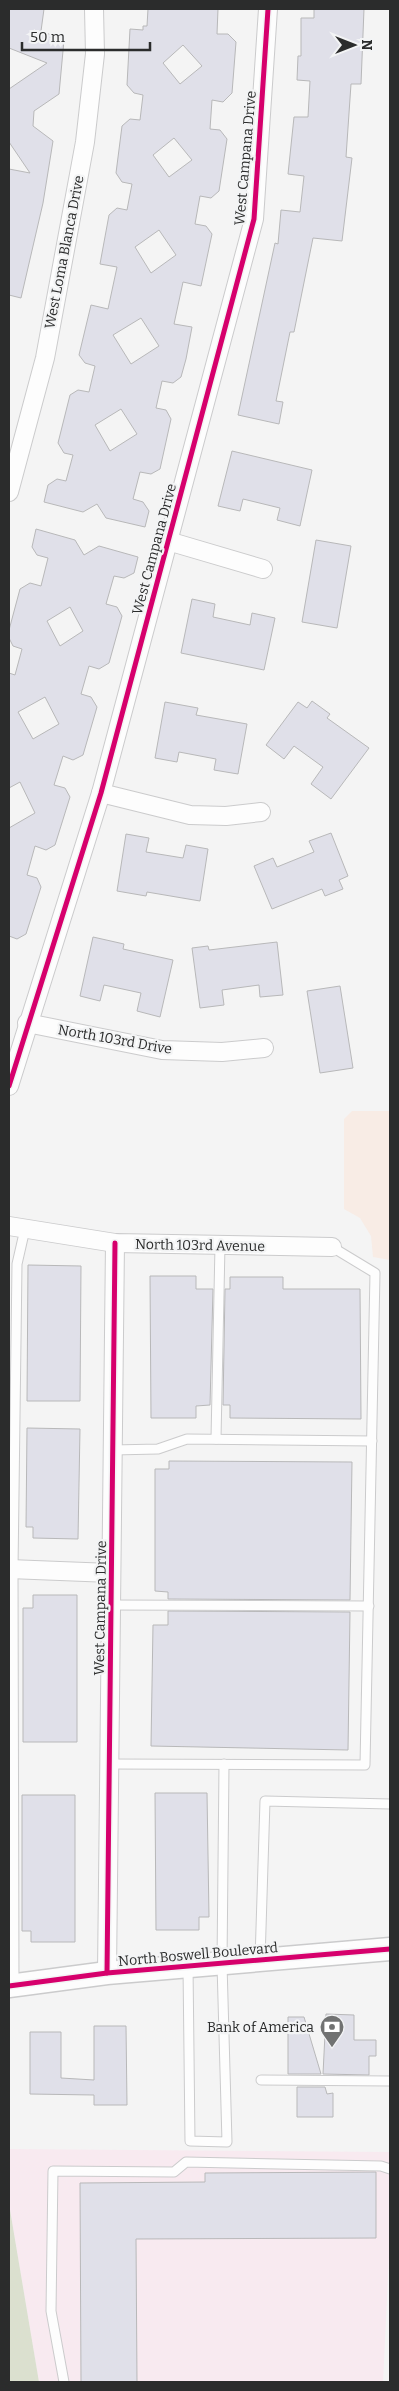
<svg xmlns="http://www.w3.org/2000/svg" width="399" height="2391" viewBox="0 0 399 2391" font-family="Bitter,serif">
<rect width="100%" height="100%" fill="#f4f4f4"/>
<path fill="#f8eaf0" d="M9 2149 390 2152V2235L383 2382H39L9 2204Z"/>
<path fill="#f8ece5" d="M352 1111H390V1260L373 1257 371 1236 360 1218 344 1209V1119Z"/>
<path fill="#dbe0cf" d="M9 2204 39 2382H9Z"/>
<g fill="#e0e0e9" stroke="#b8b8b9" fill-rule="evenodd">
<path d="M9 9H44L41 31 64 40 59 94 34 111 33 126 53 141 43 203 21 298 9 295V169L30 173 9 142V89L47 63 9 48Z"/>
<path d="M148 9H218L217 34H228L236 42 232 93 223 102 212 100 210 129 220 130 227 139 219 191 211 198 200 196 195 224 206 226 212 234 201 286 183 282 174 324 192 327 186 359 181 377 173 383 162 381 156 408 166 410 171 419 160 469 151 474 140 472 133 499 143 502 149 511 145 527 106 518 97 504 83 512 44 502 48 485 57 479 66 481 73 455 64 453 58 443 70 395 78 390 89 392 95 366 85 363 79 355 91 305 108 309 117 267 100 264 109 215 117 208 127 210 132 184 122 182 116 173 122 126 130 119 140 120 143 95 134 93 127 85 130 29 143 30V26H147ZM183 45 202 66 180 84 163 63ZM174 138 192 160 169 177 153 155ZM159 230 176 255 151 273 135 247ZM141 318 159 346 131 364 113 335ZM121 409 137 434 110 451 95 425Z"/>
<path d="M314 9H364L361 84H351L346 157 352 158 342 241 313 238 294 332H290L276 401 283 402 279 424 238 415 275 243 278 244 281 210 300 212 304 176 288 174 294 117H308L310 81 297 80 298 56H301V18H314Z"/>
<path d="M232 451 312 470 300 526 277 520 280 508 243 499 240 511 218 506Z"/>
<path d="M36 529 75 540 84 555 99 546 138 557 134 573 124 578 114 576 106 604 117 607 122 616 109 663 99 669 89 666 81 694 91 697 97 707 83 755 73 760 63 756 54 785 65 788 70 797 55 845 46 850 35 846 27 875 37 878 41 887 26 934 17 939 9 936V828L35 813 20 782 9 788V673L15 675 22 649 13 646 9 638V630L20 589 30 583 41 586 48 558 37 555 32 547ZM70 607 83 631 60 646 47 621ZM45 697 59 724 33 739 18 712Z"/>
<path d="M316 540 351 546 337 628 302 622Z"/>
<path d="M192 599 215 604 213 617 250 625 252 613 275 618 264 670 181 653Z"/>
<path d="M312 701 330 714 327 718 369 748 331 799 311 784 323 767 294 746 284 759 266 745 298 702 307 708Z"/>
<path d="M165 702 198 708 196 715 247 724 238 774 214 770 216 759 179 752 177 762 155 758Z"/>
<path d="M331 833 348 876 339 880 343 889 325 896 322 889 272 909 254 866 273 858 277 867 314 852 309 841Z"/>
<path d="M126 834 149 838 146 852 183 858 186 845 208 849 200 901 147 892 146 896 117 891Z"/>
<path d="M93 937 124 944 123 949 173 960 160 1017 137 1011 141 993 104 985 100 1001 80 996Z"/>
<path d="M277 942 283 995 260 997 259 985 222 990 224 1005 200 1008 192 948 208 946 209 950Z"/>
<path d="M340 986 353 1068 320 1073 307 991Z"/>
<path d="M28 1265 81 1266 80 1401H27Z"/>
<path d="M150 1276H196V1289H213L210 1405 196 1406V1418H151Z"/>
<path d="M230 1277H283V1289H360L361 1419 230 1418V1405H223L225 1289H230Z"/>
<path d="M27 1428 80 1429 78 1539 33 1538V1527H26Z"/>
<path d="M169 1461 352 1462 350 1600 168 1599V1592L155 1591V1469H169Z"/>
<path d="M33 1595H77V1742H23V1608H33Z"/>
<path d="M168 1611 350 1612 348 1750 151 1746 153 1625H168Z"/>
<path d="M155 1793H207L209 1917H199V1930H156Z"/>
<path d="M22 1795H75V1942H31V1931H22Z"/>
<path d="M326 2014 354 2015V2040H376V2056H369V2075L323 2074Z"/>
<path d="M288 2017H304L321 2074H288Z"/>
<path d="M94 2026H126L127 2105H94V2095L30 2094V2032H61V2078L94 2080Z"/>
<path d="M297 2087H325L327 2094 333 2093V2117H297Z"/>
<path d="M376 2172V2238L136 2239 137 2382H81L80 2183 205 2182V2173Z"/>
</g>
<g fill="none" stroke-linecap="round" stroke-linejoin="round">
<defs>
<g id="service">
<path d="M216 1439 220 1245"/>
<path d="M113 1450 158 1449 187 1439 372 1441"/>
<path d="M111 1605 369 1606"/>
<path d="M109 1764 365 1765 375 1273 332 1247"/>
<path d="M260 1960 265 1801 390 1804"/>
<path d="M188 1966 190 2141 227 2142 222 1964 224 1764"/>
<path d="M14 1986 13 1569 17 1264 25 1229"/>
<path d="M261 2080 390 2081"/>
<path d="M64 2382 51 2311 53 2171 174 2172 186 2162 381 2166 390 2169"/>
</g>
<g id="minor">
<path d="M9 492 45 358 85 142 95 54 94 9"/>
<path d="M168 541 263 569"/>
<path d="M101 793 190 815 226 816 261 812"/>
<path d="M27 1023 162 1050 222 1052 264 1048"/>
<path d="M9 1086 101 793 254 219 268 9"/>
<path d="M9 1226 115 1243 332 1247"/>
<path d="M9 1569 111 1573"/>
<path d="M107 1973 115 1243"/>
</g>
<path id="tertiary" d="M9 1986 107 1973 390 1949"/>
</defs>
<use href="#service" stroke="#cbcbcc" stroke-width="11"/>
<use href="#minor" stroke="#cbcbcc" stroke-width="20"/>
<use href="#tertiary" stroke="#cbcbcc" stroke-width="25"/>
<use href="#service" stroke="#fdfdfd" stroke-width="9"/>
<use href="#minor" stroke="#fdfdfd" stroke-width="18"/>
<use href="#tertiary" stroke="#fdfdfd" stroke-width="22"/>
<defs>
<g id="cycleway">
<path d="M9 1086 101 793 254 219 268 9"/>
<path d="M107 1973 115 1243"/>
<path d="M9 1986 107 1973 390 1949"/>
</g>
</defs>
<use href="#cycleway" stroke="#f3f4f5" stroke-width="8"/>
<use href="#cycleway" stroke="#d6006c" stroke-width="5"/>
</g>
<defs>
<symbol id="bank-pin" viewBox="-11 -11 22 30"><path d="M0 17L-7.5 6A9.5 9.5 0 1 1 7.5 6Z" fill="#717272" stroke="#f3f4f5"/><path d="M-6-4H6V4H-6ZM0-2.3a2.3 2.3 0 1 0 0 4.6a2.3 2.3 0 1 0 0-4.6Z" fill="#fff"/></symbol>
</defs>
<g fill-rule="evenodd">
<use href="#bank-pin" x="318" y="2013" width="28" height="38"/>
</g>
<g text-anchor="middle" stroke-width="4.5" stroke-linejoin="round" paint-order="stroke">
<g font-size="14" fill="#2b2c2c" stroke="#f3f4f5">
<text transform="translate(245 158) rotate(-85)" y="5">West Campana Drive</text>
<text transform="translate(64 252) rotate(-79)" y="5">West Loma Blanca Drive</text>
<text transform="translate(154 549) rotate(-75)" y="5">West Campana Drive</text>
<text transform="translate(115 1039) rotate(10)" y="5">North 103rd Drive</text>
<text transform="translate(200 1245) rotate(1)" y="5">North 103rd Avenue</text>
<text transform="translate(100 1608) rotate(-89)" y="5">West Campana Drive</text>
<text transform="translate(198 1954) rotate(-5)" y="5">North Boswell Boulevard</text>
</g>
<g font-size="14" fill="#2b2c2c" stroke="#f3f4f5" text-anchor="end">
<text x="314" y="2032">Bank of America</text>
</g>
</g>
<rect width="399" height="2391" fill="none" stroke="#2b2c2c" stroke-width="20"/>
<g transform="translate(354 45) rotate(90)" stroke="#f3f4f5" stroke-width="4" paint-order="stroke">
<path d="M0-4L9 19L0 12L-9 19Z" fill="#2b2c2c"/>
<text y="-8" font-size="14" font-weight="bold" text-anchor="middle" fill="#2b2c2c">N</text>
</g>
<path d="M22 42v8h128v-8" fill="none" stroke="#2b2c2c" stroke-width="2.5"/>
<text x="30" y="42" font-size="15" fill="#2b2c2c" stroke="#f3f4f5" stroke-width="4" paint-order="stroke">50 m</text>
</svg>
